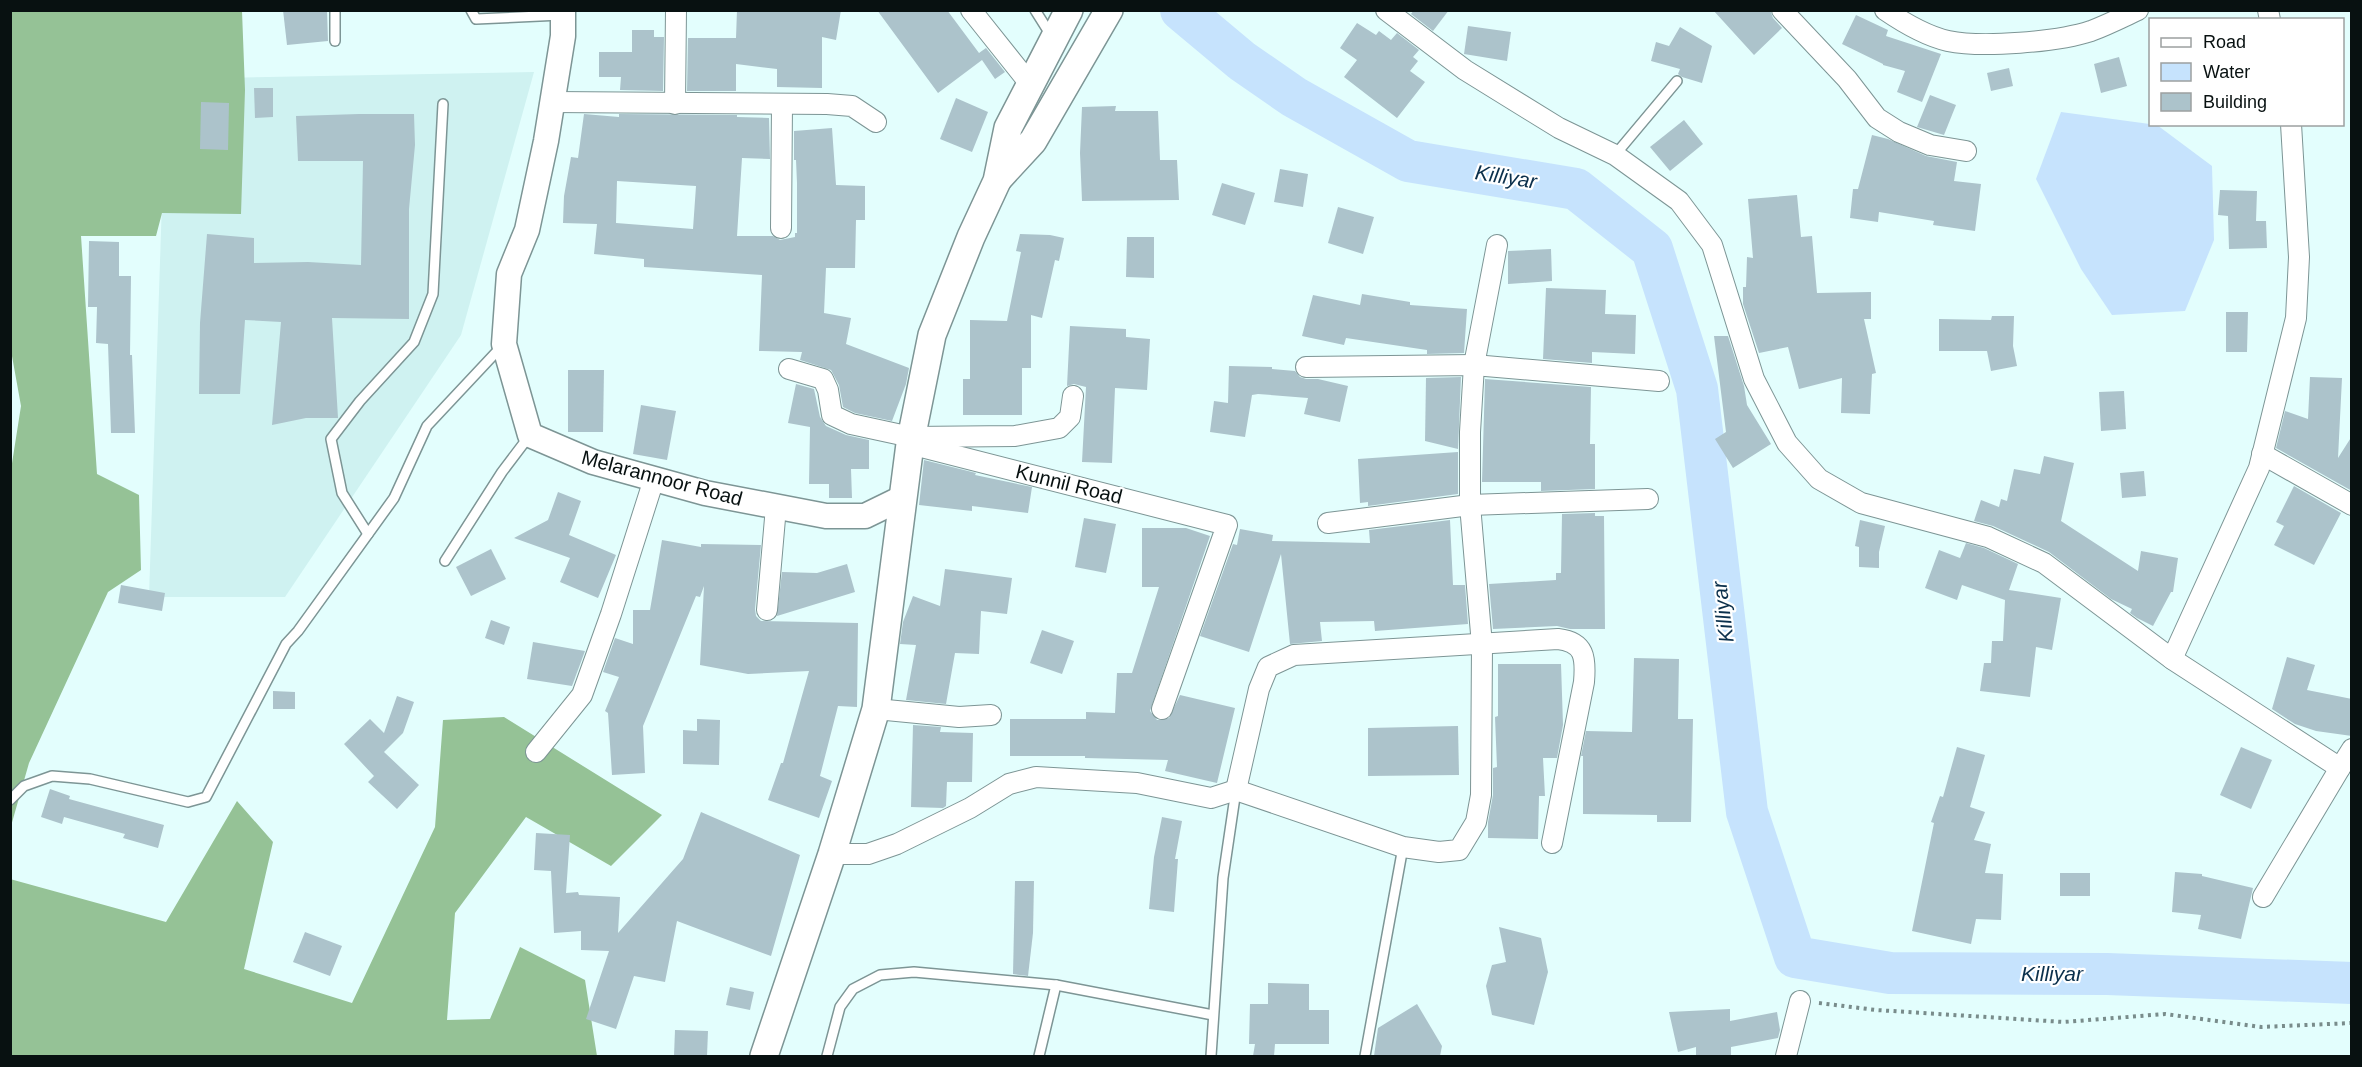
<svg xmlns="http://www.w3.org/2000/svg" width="2362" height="1067" viewBox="0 0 2362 1067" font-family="Helvetica,sans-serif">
<rect width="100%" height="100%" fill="#e3fefd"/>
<path fill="#cff2f1" d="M534 72 461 335 285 597H149L166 79Z"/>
<g fill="#95c296">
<path d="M11 11H242L245 90 241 214 162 213 156 236H81L97 474 139 495 141 570 108 592 29 763 11 826 10 476 21 406 10 345Z"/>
<path d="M504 717 662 815 611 866 526 817 455 913 447 1020 490 1019 520 947 585 980 597 1056H11L10 879 166 922 237 801 273 842 244 969 352 1003 435 827 443 720Z"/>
</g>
<path fill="#c6e3fd" d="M2061 112 2157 125 2212 166 2214 240 2185 311 2112 315 2081 269 2036 179Z"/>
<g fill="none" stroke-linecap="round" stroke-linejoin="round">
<path stroke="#c6e3fd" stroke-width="42" d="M1181 10 1242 61 1294 97 1408 161 1576 189 1652 249 1697 389 1747 812 1795 957 1890 973 2107 974 2352 983"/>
</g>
<g fill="#acc3cb" fill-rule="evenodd">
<path d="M283 10H327L328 41 287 45Z"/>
<path d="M737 10H841L836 40 822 37V88L777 87V69L736 64V91H687L688 38H736Z"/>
<path d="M877 10H947L979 53 986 48 1005 72 995 79 982 60 938 93Z"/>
<path d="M1414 10H1449L1433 31 1411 14Z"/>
<path d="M1713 10H1770L1773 18 1782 28 1754 55Z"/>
<path d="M1856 15 1888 30 1886 36 1941 54 1922 102 1897 92 1905 71 1883 65V64L1842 44Z"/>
<path d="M1357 23 1376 35 1379 31 1391 40 1397 33 1419 50 1413 57 1418 61 1410 71 1425 82 1397 118 1344 77 1357 60 1340 48Z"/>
<path d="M1468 26 1511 32 1507 61 1464 54Z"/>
<path d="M1680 27 1712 46 1702 83 1682 77 1678 74 1680 69 1651 61 1656 42 1669 46Z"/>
<path d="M632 30H654V37H664L663 91 620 90 621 77H599V52H632Z"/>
<path d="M2119 57 2127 86 2101 93 2094 64Z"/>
<path d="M2009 68 2013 86 1991 91 1987 73Z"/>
<path d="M254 88H273V117L255 118Z"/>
<path d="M1930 95 1956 105 1944 135 1917 127Z"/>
<path d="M956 98 988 112 972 152 940 139Z"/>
<path d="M201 102 229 103 228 150 200 149Z"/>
<path d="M1116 106 1115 111H1158L1160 160H1177L1179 200 1082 201 1080 153 1082 107Z"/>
<path d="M359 114H414L415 145 409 209V319L332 318 338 418H306L272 425 281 322 245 320 240 394H199L200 323 207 234 254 238V263L308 262 361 265 363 161H298L296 116Z"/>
<path d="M584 114 619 117V114L737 115V117L769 118 770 159 742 158 737 236H773L780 240 795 237V233H797V183L796 160H794V131L832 128 836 185 865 186V220H856L855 268H826L824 313 851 318 846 344 909 368 906 384 892 421 855 413 843 407 839 385 831 370 800 360 802 352 759 351 762 275 644 267V259L594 254 597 224 563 223 564 196 571 157 578 158ZM617 181 696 186 693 229 616 223Z"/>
<path d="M1684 120 1703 144 1670 171 1650 147Z"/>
<path d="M1872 135 1888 139 1926 156 1957 162 1954 181 1981 184 1975 231 1933 225 1934 221 1879 212 1878 222 1850 218 1853 189H1858Z"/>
<path d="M1280 169 1308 174 1303 207 1274 202Z"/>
<path d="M1222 183 1255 193 1245 225 1212 215Z"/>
<path d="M2220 190 2257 191 2256 221H2266L2267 248 2229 249 2228 216 2218 215Z"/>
<path d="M1797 195 1801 237 1812 236 1817 293 1871 292V319H1864L1876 373 1872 374 1870 414 1841 413 1842 378 1799 389 1788 347 1759 353 1743 304V287H1746L1747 257 1753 258 1748 199Z"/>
<path d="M1338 207 1374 217 1363 254 1328 243Z"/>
<path d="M1020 234 1050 235 1064 238 1059 261 1055 260 1042 318 1031 315V368H1022V415H963V379H970V320L1007 321 1021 252 1016 251Z"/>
<path d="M1127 237H1154V278L1126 277Z"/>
<path d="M89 241 119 242V276H131L130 355H132L135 433H111L108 344 96 343 97 307H88Z"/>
<path d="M1551 249 1552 281 1508 284V251Z"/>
<path d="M1546 288 1606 290 1605 314 1636 315 1635 354 1592 352V363L1543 359Z"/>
<path d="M1362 294 1410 302V305L1467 309 1464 353 1427 354V350L1346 338 1344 345 1302 336 1313 295 1360 305Z"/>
<path d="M2226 312H2248L2247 352H2226Z"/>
<path d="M1992 316H2014L2013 346 2017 366 1991 371 1987 351H1939V319L1991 320Z"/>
<path d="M1070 326 1126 329V337L1150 339 1147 390 1115 388 1112 463 1082 462 1086 387 1074 384 1067 386Z"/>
<path d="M1714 336H1728L1744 386 1747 405 1771 444 1733 468 1715 439 1726 432Z"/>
<path d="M1229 366 1272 367V369L1295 371 1300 377 1306 379H1318L1348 386 1340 422 1304 414 1308 398 1258 394 1252 395 1245 437 1210 432 1214 401 1228 403Z"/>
<path d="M568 370H604L603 432H568Z"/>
<path d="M1461 377 1458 449 1425 441 1426 378Z"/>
<path d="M2310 377 2342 378 2338 458 2352 436V491L2276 448 2285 411 2308 419Z"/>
<path d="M1485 379 1591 387 1590 444H1595V489L1541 491V482H1482Z"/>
<path d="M796 384 814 389 820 417 826 426 846 435 869 440V469H851L852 498H829V484H809L810 427 788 423Z"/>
<path d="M2124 391 2126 429 2101 431 2099 392Z"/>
<path d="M641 405 676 411 667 460 633 454Z"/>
<path d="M1458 452V494L1368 506V502L1360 503 1358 459Z"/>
<path d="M2044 456 2074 463 2061 521 2138 571 2141 551 2178 558 2173 592H2171L2153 626 2137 618 2130 613 2132 609 2111 599 2049 552 1993 526 1974 521 1981 500 1999 507 2001 499 2007 501 2014 469 2040 474Z"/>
<path d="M924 460 976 473 975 475 1032 487 1028 513 972 506V511L919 505Z"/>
<path d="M2144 471 2146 496 2122 498 2120 473Z"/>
<path d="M2294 486 2341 513 2314 565 2274 545 2284 526 2276 522Z"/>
<path d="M558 492 581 501 569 535 616 555 598 598 560 582 570 558 514 538 548 520Z"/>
<path d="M1595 513V516H1604L1605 629H1570L1557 626 1493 629 1489 584 1556 580V573H1561L1562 514Z"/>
<path d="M1084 518 1116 524 1106 573 1075 567Z"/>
<path d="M1450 520 1453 585H1465L1468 624 1375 631 1374 621 1320 622 1322 641 1290 644 1281 554 1249 652 1200 636 1233 544 1237 545 1240 529 1273 535 1272 541 1370 543 1369 530Z"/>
<path d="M1860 520 1885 526 1879 552V568L1859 567V547L1855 546Z"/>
<path d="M1142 528H1186L1210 536 1150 711 1157 720 1169 718 1180 695 1235 708 1217 783 1165 771 1168 760 1085 758V756H1010V719H1086V712L1115 713 1117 673H1132L1159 587H1142Z"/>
<path d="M662 540 701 547V544L761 545 755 609 756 616 761 621 858 623 857 707 838 706 820 776 832 781 819 818 768 800 781 763H783L809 671 748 674 700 665 704 586 700 597 696 596 643 726 645 773 612 775 608 713 605 711 619 677 603 672 615 638 633 644V610H650Z"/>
<path d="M1966 543 1984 548 2018 564 2009 590 2061 598 2052 650 2036 647 2030 697 1980 691 1984 663H1991L1992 641H2003L2005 600 1962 585 1957 600 1925 588 1939 550 1960 558Z"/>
<path d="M491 549 506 579 471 596 456 567Z"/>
<path d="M847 564 855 592 777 616 782 572 817 573Z"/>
<path d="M945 569 1012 578 1007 614 981 611 979 654 955 653 946 704 906 700 916 645 900 644 903 622 913 596 940 606Z"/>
<path d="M121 585 165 593 162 611 118 603Z"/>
<path d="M491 620 510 627 504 645 485 638Z"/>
<path d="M1042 630 1074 641 1062 674 1030 663Z"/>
<path d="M533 642 585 651 572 686 527 679Z"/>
<path d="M2287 657 2315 665 2307 690 2352 699V736L2316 731 2295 724 2272 709Z"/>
<path d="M1634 658 1679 659 1678 719H1693L1691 822H1657V815L1583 814V756H1581L1586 731 1632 732Z"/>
<path d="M1498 664H1561L1563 725 1557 758H1543L1545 796H1539L1538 839 1488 838V822L1493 795V768L1497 767 1495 717 1498 716Z"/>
<path d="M273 691 295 692V709H273Z"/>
<path d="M397 696 414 702 403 733 384 752 419 785 397 809 368 782 374 776 344 744 370 719 384 733Z"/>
<path d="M697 719 720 720 719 765 683 764V730L697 731Z"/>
<path d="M913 725 941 727 940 732 973 733 972 782H947L946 806 943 808 911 807Z"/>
<path d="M1458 726 1459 775 1368 776V728Z"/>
<path d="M1957 747 1985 755 1970 807 1985 812 1974 840 1991 844 1985 873 2003 874 2001 920 1976 919 1971 944 1912 931 1934 823 1931 822 1940 796 1943 797Z"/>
<path d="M2241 747 2272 760 2251 809 2220 795Z"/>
<path d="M50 789 70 796 69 799 164 825 158 848 123 838 125 834 64 817 62 824 41 817Z"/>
<path d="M701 812 800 855 771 956 677 921 665 982 634 976 616 1029 586 1019 609 951 581 950V931L554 933 551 871 534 870 536 833 570 835 566 893 578 892 579 895 620 897 618 933 683 859Z"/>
<path d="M1162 817 1182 821 1175 859H1178L1174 912 1149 909 1154 857Z"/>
<path d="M2175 872 2202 874V876L2253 888 2241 939 2198 929 2201 915 2172 912Z"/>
<rect x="2060" y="873" width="30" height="23"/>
<path d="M1015 881H1034L1033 933 1028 976 1013 974Z"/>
<path d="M1499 927 1541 938 1548 972 1534 1025 1492 1015 1486 986 1492 965 1506 962Z"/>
<path d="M305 932 342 946 330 976 293 962Z"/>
<path d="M1268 983 1309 984V1010H1329V1044H1275L1274 1056H1253L1255 1044H1249L1250 1004H1268Z"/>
<path d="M730 987 754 992 750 1010 726 1005Z"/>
<path d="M1417 1004 1442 1046 1440 1056H1374L1378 1028Z"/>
<path d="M1730 1009V1021L1777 1012 1780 1030 1778 1038 1731 1047V1056H1696V1047L1678 1052 1669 1012Z"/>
<path d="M675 1030 708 1031 707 1056H674Z"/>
</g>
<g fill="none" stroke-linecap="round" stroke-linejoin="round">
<defs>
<g id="service">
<path d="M335 10V41"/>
<path d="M471 10 476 19 561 15"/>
<path d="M1035 10 1052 37"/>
<path d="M1615 155 1677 81"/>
<path d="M368 534 342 493 331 439 360 401 414 342 433 294 443 104"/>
<path d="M445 561 502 472 530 435"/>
<path d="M10 800 24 786 52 776 90 779 188 802 206 797 286 644 298 631 394 498 427 426 502 346"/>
<path d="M827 1056 840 1007 853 989 880 975 914 972 1056 985 1213 1015"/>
<path d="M1039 1056 1056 985"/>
<path d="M1211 1056 1223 878 1236 790"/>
<path d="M1365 1056 1403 847"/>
</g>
<g id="minor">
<path d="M971 10 1030 84"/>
<path d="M1386 10 1465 70 1559 128 1615 155 1679 201 1712 245 1754 379 1787 443 1819 479 1861 503 1988 537 2044 563 2172 659 2340 768 2352 749"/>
<path d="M1782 10 1847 79 1877 118 1899 132 1930 145 1966 151"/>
<path d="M1885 10C1904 23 1926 36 1948 41 1982 48 2058 42 2091 31 2107 25 2123 17 2138 10"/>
<path d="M2268 10 2270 20"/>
<path d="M552 102 827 104 852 106 876 122"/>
<path d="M675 104 676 10"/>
<path d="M781 228 782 104"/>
<path d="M1306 367 1474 365 1659 381"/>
<path d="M789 369 823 379 828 390 832 415 851 424 911 437 1015 436 1059 428 1070 417 1073 396"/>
<path d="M910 444 1227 525 1162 709"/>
<path d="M2262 454 2352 505"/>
<path d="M1328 523 1470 505 1648 499"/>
<path d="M767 610 776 507"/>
<path d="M2172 659 2259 468 2296 318 2299 257 2291 124"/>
<path d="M876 709 959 717 991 715"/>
<path d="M536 752 582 695 611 614 654 479"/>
<path d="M1236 790 1259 689 1268 667 1294 655 1558 639C1585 642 1586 658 1584 682L1552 843"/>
<path d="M832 854H868L897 844 970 808 1009 784 1036 777 1137 783 1211 798 1236 790 1403 847 1439 852 1459 850 1476 822 1481 795 1482 645 1470 505V432L1474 365 1497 245"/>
<path d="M2263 897 2340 768"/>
<path d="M1786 1056 1800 1001"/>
</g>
<path id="tertiary" d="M563 10V36L546 141 527 230 509 274 504 344 530 435 593 462 705 493 826 516H865L904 497"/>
<g id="secondary">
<path d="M998 179 1033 141 1109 10"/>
<path d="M764 1056 832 854 876 709 910 444 932 335 971 237 997 181 1008 128 1069 10"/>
</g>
</defs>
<use href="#service" stroke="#7d9595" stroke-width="12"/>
<use href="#minor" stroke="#7d9595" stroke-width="22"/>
<use href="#tertiary" stroke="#7d9595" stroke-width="27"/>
<use href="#secondary" stroke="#7d9595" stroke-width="30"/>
<path stroke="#798c8b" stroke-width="4" stroke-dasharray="3 4.5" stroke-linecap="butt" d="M1819 1003 1876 1010 2064 1022 2165 1014 2261 1027 2352 1023"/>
<use href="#service" stroke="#fff" stroke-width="9"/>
<use href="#minor" stroke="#fff" stroke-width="20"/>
<use href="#tertiary" stroke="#fff" stroke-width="24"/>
<use href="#secondary" stroke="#fff" stroke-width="27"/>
</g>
<g text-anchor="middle" stroke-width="4.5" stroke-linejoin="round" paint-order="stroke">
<g font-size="20" fill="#081111" stroke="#fff">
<text transform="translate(662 478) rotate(15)" y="7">Melarannoor Road</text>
<text transform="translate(1069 484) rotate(14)" y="7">Kunnil Road</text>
</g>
<g font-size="21" font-style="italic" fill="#0b304c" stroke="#fff">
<text transform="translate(1506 177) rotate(9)" y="7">Killiyar</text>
<text transform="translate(1723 612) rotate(-97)" y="7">Killiyar</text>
<text x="2052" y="981">Killiyar</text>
</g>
</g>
<rect width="2362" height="1067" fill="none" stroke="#081111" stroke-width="24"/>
<rect x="2149" y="18" width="195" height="108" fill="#ffffff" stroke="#9ca0a0" stroke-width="1.5"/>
<rect x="2161" y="38" width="30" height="9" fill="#ffffff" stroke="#9ca0a0" stroke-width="1.5"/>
<text x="2203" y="48" font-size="18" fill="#081111">Road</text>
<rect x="2161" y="63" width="30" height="18" fill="#c6e3fd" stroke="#9ca0a0" stroke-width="1.5"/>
<text x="2203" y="78" font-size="18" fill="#081111">Water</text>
<rect x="2161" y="93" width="30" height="18" fill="#acc3cb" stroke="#9ca0a0" stroke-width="1.5"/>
<text x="2203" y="108" font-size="18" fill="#081111">Building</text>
</svg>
